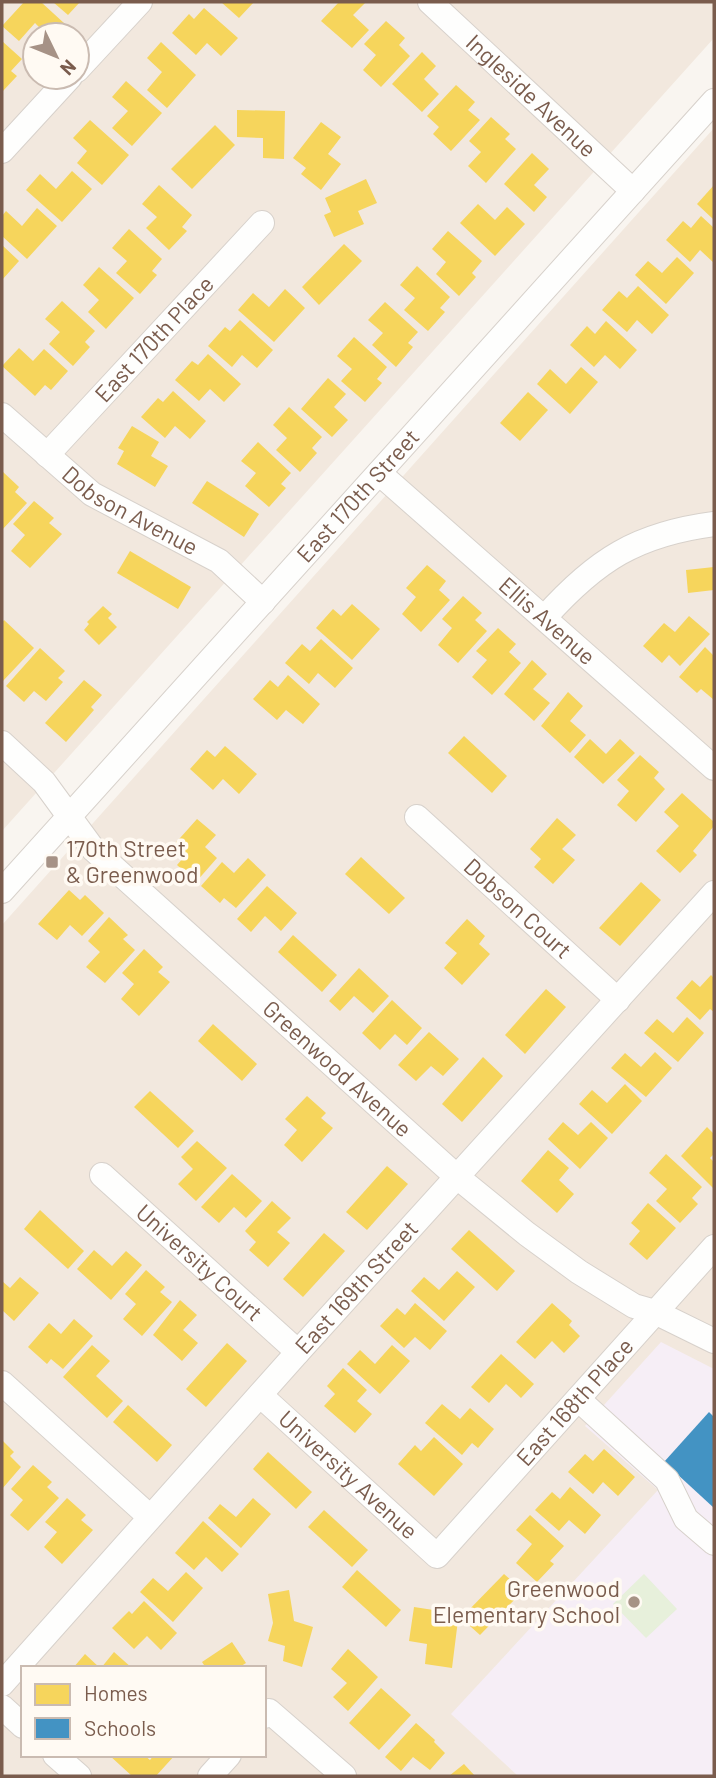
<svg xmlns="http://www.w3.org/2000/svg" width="716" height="1778" viewBox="0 0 716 1778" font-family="Barlow,sans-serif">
<rect width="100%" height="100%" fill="#f9f5f0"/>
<g fill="#f2e8de" fill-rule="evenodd">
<path d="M2 2H714V38L2 831ZM35 35H77V77H35Z"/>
<path d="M714 128V1776H2V925ZM23 1668H264V1755H23Z"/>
</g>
<path fill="#f6eef6" d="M661 1342 714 1369V1776H518L451 1714 658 1490 585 1426Z"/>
<path fill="#e7f0db" d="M644 1574 677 1609 646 1638 613 1604Z"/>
<g fill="#f6d55c">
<path d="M24 2H41L65 24 55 35H47L35 23 19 41 2 26Z"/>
<path d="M53 2H80L68 15Z"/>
<path d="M221 2H254L239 18Z"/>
<path d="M339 2H366L353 15 369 30 352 48 321 21Z"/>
<path d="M204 8 238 38 221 56 207 43 196 55 172 33 189 14 194 19Z"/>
<path d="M386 21 405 38 399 45 410 56 381 87 363 70 376 55 364 44Z"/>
<path d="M2 41 22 59 11 71 17 76 2 92Z"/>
<path d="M161 42 196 75 167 108 147 90 162 72 147 58Z"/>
<path d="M422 52 436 66 424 79 439 94 422 112 392 84Z"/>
<path d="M126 81 162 113 132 146 112 128 128 111 112 97Z"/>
<path d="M456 85 475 102 468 110 480 120 451 151 433 134 439 127 427 116Z"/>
<path d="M237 110 285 111 284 159 263 158V138L237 137Z"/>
<path d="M491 117 510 134 505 139 516 149 486 183 468 166 481 152 469 141Z"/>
<path d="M90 120 129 155 102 185 77 163 87 151 73 138Z"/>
<path d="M321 122 341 137 328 154 341 164 321 190 301 174 306 168 293 158Z"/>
<path d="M215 125 235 145 192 189 171 169Z"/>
<path d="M532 153 549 169 534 185 547 197 534 212 504 184Z"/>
<path d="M72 171 92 189 62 222 26 190 40 174 56 189Z"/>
<path d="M366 179 377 203 358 211 364 224 334 237 324 215 331 212 325 198Z"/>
<path d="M159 185 192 215 182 227 187 231 169 250 146 228 157 217 142 204Z"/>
<path d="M714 185V220L697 204Z"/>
<path d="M478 204 495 220 507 207 525 224 495 256 460 223Z"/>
<path d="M37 208 57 226 27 259 2 236V216L6 211 22 226Z"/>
<path d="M701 216 714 228V263L700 250 690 262 666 240 683 221 691 228Z"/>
<path d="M129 229 162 259 152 271 157 275 140 294 116 273 127 261 112 248Z"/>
<path d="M448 231 482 261 472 273 476 277 459 296 436 274 446 262 432 249Z"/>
<path d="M344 244 362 261 319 305 302 287Z"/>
<path d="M2 245 19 261 2 280Z"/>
<path d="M677 257 694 273 666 304 635 275 648 261 662 273Z"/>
<path d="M417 266 450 297 440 308 445 312 428 331 404 310 415 298 400 285Z"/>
<path d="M99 267 134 298 106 329 88 312 99 300 83 285Z"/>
<path d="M638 286 669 315 652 334 637 320 627 332 602 310 619 291 627 298Z"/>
<path d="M285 289 305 308 274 342 238 310 253 293 269 307Z"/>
<path d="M62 301 95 331 85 342 90 347 73 366 49 344 60 332 45 319Z"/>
<path d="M385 302 418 332 408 343 413 347 396 367 372 345 383 333 368 320Z"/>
<path d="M240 320 273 350 257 368 242 355 232 367 208 346 225 327 230 331Z"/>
<path d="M606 321 637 350 620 369 605 355 594 367 570 345 587 326 595 334Z"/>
<path d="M354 337 387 367 377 379 382 383 365 402 341 381 352 369 337 356Z"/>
<path d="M19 348 33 361 44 349 68 371 51 390 45 385 35 396 2 366Z"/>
<path d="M208 354 241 384 224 402 210 389 199 401 175 380 192 361 198 365Z"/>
<path d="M581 367 598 382 570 414 537 384 550 369 566 384Z"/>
<path d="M328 378 346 394 334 407 348 420 332 437 301 409Z"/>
<path d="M173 391 206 421 190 439 175 426 165 438 141 417 158 398 163 402Z"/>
<path d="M528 392 548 410 520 441 500 423Z"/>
<path d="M289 407 322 437 312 448 317 453 300 472 276 450 287 438 273 425Z"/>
<path d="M132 426 159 442 151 456 168 466 155 487 117 464 124 451 118 448Z"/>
<path d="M258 442 291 473 281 484 286 488 269 507 245 486 256 473 241 461Z"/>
<path d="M2 471 19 487 15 492 27 503 2 530Z"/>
<path d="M207 481 259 514 244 537 192 503Z"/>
<path d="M34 501 54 518 49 523 62 534 30 568 11 551 25 535 13 524Z"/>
<path d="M130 551 191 587 178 609 117 573Z"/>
<path d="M427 565 446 581 439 590 450 600 421 632 402 614 416 597 406 588Z"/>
<path d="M714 567V590L688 593 686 570Z"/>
<path d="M463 596 482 613 475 620 487 631 458 663 438 645 452 628 442 619Z"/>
<path d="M352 604 380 629 352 660 316 628 333 609 341 616Z"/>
<path d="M103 606 112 614 108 618 117 627 99 645 84 630 89 624 87 622Z"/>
<path d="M689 616 710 634 680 666 669 655 662 663 643 646 664 623 675 632Z"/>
<path d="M4 620 34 648 2 682V623Z"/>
<path d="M498 628 516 644 509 652 521 663 492 695 472 677 487 660 476 651Z"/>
<path d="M321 639 353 668 335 688 318 673 309 684 285 663 302 644 310 651Z"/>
<path d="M705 647 714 656V700L701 689 697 693 679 677Z"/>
<path d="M40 648 65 671 58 678 63 682 46 701 34 691 24 702 6 686Z"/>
<path d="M532 660 547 674 533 689 550 703 534 721 504 694Z"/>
<path d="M288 675 320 704 303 724 286 710 277 720 253 699 270 680 278 687Z"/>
<path d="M84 680 102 695 91 707 94 710 66 742 45 723Z"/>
<path d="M568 692 583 706 570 721 586 735 570 753 541 726Z"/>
<path d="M464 736 507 776 492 793 448 753Z"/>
<path d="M590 739 606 754 620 739 635 753 603 784 574 757Z"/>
<path d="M225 746 257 774 239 794 223 779 213 790 190 769 207 750 215 757Z"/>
<path d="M640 755 659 772 654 778 665 789 636 822 617 805 629 791 617 780Z"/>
<path d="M682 793 714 822V826L693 851 697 855 680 873 656 851 679 826 664 812Z"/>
<path d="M557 818 576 835 562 849 575 860 553 884 534 867 541 859 530 849Z"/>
<path d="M197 819 216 835 205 847 217 858 196 882 177 865 184 857 172 847Z"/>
<path d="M361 857 405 898 389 914 345 874Z"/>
<path d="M248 858 266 875 236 908 224 898 220 903 201 886 222 862 234 873Z"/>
<path d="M641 882 661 900 620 946 599 928Z"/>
<path d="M267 886 297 913 281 931 265 916 251 932 237 919Z"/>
<path d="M69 890 80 900 85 895 104 913 82 936 70 925 57 940 38 924Z"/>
<path d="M109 917 128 935 123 939 135 950 105 983 86 967 100 952 88 941Z"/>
<path d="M467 919 485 936 479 944 490 954 462 985 444 968 457 953 445 943Z"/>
<path d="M293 935 337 975 322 992 278 952Z"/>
<path d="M144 949 163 967 158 972 170 982 139 1016 121 999 134 984 122 973Z"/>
<path d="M359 968 389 996 373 1013 354 996 340 1011 329 1001Z"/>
<path d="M711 975 714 978V1012L710 1009 700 1020 676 998 692 980 700 987Z"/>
<path d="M546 989 566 1007 525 1054 505 1035Z"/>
<path d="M392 1000 422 1028 407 1045 395 1034 380 1050 362 1033Z"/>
<path d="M687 1017 704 1033 678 1062 644 1033 657 1019 673 1033Z"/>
<path d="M213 1024 257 1064 242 1081 198 1041Z"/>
<path d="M429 1032 459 1059 443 1076 431 1066 416 1081 398 1065Z"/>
<path d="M655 1052 672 1068 646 1097 611 1068 625 1053 641 1067Z"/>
<path d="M483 1057 503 1076 462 1122 442 1104Z"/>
<path d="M625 1084 642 1101 612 1134 579 1104 592 1090 607 1103Z"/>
<path d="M150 1091 194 1131 178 1148 134 1107Z"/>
<path d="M307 1096 326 1113 321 1118 333 1128 302 1162 284 1145 297 1130 285 1119Z"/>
<path d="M563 1122 578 1135 591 1122 608 1138 580 1169 548 1139Z"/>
<path d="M707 1127 714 1134V1154L710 1158 714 1162 713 1188 681 1156Z"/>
<path d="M197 1141 227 1168 196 1201 178 1184 193 1169 181 1157Z"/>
<path d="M548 1150 569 1168 559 1180 574 1194 557 1213 521 1181Z"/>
<path d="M666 1154 702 1187 692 1198 698 1204 680 1223 656 1201 667 1189 649 1173Z"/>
<path d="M387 1166 408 1184 367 1230 346 1212Z"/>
<path d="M232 1174 262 1201 246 1218 234 1207 219 1223 201 1207Z"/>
<path d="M272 1201 291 1218 277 1232 290 1243 268 1267 249 1250 256 1242 245 1231Z"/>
<path d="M648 1203 676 1228 647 1260 629 1244 640 1231 631 1223Z"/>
<path d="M40 1210 84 1251 68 1269 24 1229Z"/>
<path d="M469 1230 515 1271 497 1291 451 1249Z"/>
<path d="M324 1233 345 1251 303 1297 283 1279Z"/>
<path d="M94 1250 112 1266 126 1251 142 1265 111 1300 77 1269Z"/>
<path d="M146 1270 165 1287 160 1292 172 1302 142 1336 123 1319 136 1304 125 1294Z"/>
<path d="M457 1271 475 1287 444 1321 411 1291 424 1277 439 1290Z"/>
<path d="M20 1277 39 1293 14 1321 2 1310V1281L10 1288Z"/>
<path d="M180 1300 197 1315 183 1330 198 1343 182 1361 153 1335Z"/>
<path d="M415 1303 447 1331 430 1350 415 1337 404 1348 380 1326 397 1308 405 1315Z"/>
<path d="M552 1303 572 1321 569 1325 580 1336 564 1353 552 1341 535 1359 516 1342Z"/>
<path d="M74 1319 93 1336 63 1369 51 1359 47 1364 28 1347 49 1323 61 1334Z"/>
<path d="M227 1343 247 1361 206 1407 186 1389Z"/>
<path d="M92 1345 110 1361 96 1376 123 1401 107 1418 63 1377Z"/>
<path d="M392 1345 410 1361 380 1394 347 1364 360 1350 375 1364Z"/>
<path d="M501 1354 534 1384 521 1398 506 1384 489 1403 471 1387Z"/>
<path d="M343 1368 367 1390 357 1401 372 1414 355 1433 324 1406 335 1394 327 1386Z"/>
<path d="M442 1404 460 1419 470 1408 494 1429 478 1448 472 1443 462 1455 425 1423Z"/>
<path d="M128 1405 172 1445 157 1462 113 1422Z"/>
<path d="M434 1437 463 1464 434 1496 398 1464 415 1445 421 1451Z"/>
<path d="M2 1440 14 1452 10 1456 21 1467 2 1489Z"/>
<path d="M604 1449 635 1477 618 1496 603 1482 593 1494 568 1472 585 1454 593 1461Z"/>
<path d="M268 1452 312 1492 296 1509 253 1469Z"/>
<path d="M33 1465 52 1482 47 1487 59 1498 28 1531 10 1515 23 1500 11 1489Z"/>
<path d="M570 1487 601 1515 585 1534 569 1520 559 1531 535 1510 552 1492 560 1499Z"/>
<path d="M67 1498 86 1515 81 1520 93 1530 62 1564 44 1547 57 1532 45 1522Z"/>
<path d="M253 1498 271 1514 241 1548 208 1518 220 1504 236 1517Z"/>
<path d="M324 1510 368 1550 352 1567 308 1527Z"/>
<path d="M530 1515 564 1546 550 1561 554 1564 537 1582 516 1563 532 1544 516 1530Z"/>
<path d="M203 1521 239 1554 222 1572 206 1557 194 1570 175 1553Z"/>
<path d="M357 1570 401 1610 386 1627 342 1587Z"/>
<path d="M186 1572 203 1588 173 1622 140 1592 153 1578 168 1591Z"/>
<path d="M504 1574 523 1591 480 1635 461 1618Z"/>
<path d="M289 1590 294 1621 313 1627 302 1667 283 1661 285 1646 268 1641 273 1623 268 1594Z"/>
<path d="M144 1601 177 1633 161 1650 147 1636 134 1649 112 1628 129 1611 132 1614Z"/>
<path d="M414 1607 440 1611 439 1617 458 1620 452 1668 425 1664 427 1644 409 1641Z"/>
<path d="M232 1642 246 1663 238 1668H206L202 1662Z"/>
<path d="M348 1649 378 1677 348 1711 333 1697 347 1683 331 1669Z"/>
<path d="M114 1652 132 1668H101Z"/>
<path d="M85 1654 100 1668H73Z"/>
<path d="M381 1688 411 1715 379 1750 349 1723Z"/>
<path d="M416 1723 435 1740 434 1742 445 1753 430 1770 413 1757 401 1771 385 1757Z"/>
<path d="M109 1755H144L150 1760 154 1755H175L156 1776H132Z"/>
<path d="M464 1764 475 1776H449Z"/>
</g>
<path fill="#4393c3" d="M709 1412 714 1417V1508L664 1462Z"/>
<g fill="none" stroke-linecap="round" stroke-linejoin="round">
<defs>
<g id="minor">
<path id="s1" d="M430 2 633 191"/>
<path d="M77 70 140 2"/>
<path d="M2 151 70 77"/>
<path id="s2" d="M2 415 92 494 219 561 263 602"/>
<path id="s3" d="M47 455 262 223"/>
<path id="s4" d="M379 473 714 768"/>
<path d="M545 617C596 560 637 534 714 524"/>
<path id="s5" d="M2 743 44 782 93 849 456 1176 527 1234 579 1272 634 1306 655 1312 714 1341"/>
<path id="s6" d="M417 817 618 1000"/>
<path id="s7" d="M2 891 714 101"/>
<path id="s8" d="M102 1175 298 1352"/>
<path d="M2 1383 150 1517"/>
<path id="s9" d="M260 1395 437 1556 714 1247"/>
<path d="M578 1399 667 1480 686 1519 714 1543"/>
<path id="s10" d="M2 1684 298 1352 714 893"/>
<path d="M2 1707 23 1726"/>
<path d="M264 1716 269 1711 344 1776"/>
<path d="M55 1755 79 1776"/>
<path d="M210 1776 229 1755"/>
</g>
</defs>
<use href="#minor" stroke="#d7d1cb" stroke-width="26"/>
<use href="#minor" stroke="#fefefd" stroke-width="24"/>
</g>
<g fill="#a69286" stroke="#fffaf3" stroke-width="2.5">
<rect x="45" y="855" width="14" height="14" rx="3.5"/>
<circle cx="634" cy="1602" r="7"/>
</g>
<g text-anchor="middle" stroke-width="7" stroke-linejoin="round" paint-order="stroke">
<g font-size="23" fill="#7a5c4d" stroke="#fffaf3">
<text dy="8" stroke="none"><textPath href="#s1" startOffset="138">Ingleside Avenue</textPath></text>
<text dy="8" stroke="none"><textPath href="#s3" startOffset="158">East 170th Place</textPath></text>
<text dy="8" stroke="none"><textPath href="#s7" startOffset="532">East 170th Street</textPath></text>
<text dy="8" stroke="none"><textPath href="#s2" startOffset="161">Dobson Avenue</textPath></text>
<text dy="8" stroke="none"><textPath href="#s4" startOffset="224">Ellis Avenue</textPath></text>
<text dy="8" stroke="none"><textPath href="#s6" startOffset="136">Dobson Court</textPath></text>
<text dy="8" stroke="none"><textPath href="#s5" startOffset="469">Greenwood Avenue</textPath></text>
<text dy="8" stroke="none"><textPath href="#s8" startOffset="131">University Court</textPath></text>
<text dy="8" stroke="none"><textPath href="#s10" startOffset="532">East 169th Street</textPath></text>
<text dy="8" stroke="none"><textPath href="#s9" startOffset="446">East 168th Place</textPath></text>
<text dy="8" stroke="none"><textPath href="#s9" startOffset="119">University Avenue</textPath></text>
</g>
<g font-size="23" fill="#7a5c4d" stroke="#fffaf3" text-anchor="start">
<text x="66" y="857">170th Street<tspan x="66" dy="26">&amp; Greenwood</tspan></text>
<text x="620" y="1597" text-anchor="end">Greenwood<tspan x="620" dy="26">Elementary School</tspan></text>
</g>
</g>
<rect width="716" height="1778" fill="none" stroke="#7a5c4d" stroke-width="7"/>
<rect x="21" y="1666" width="245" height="91" fill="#fffaf3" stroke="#cabbb1" stroke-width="2"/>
<rect x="35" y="1684" width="35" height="21" fill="#f6d55c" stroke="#cabbb1" stroke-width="2"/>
<text x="84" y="1701" font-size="21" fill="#7a5c4d">Homes</text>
<rect x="35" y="1718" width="35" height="21" fill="#4393c3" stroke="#cabbb1" stroke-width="2"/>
<text x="84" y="1736" font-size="21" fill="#7a5c4d">Schools</text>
<g transform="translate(56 56) rotate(133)"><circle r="33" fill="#fffaf3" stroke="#cabbb1" stroke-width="2"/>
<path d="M0-5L12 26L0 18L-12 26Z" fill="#a69286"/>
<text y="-10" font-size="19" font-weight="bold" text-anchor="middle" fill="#7a5c4d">N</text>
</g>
</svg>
